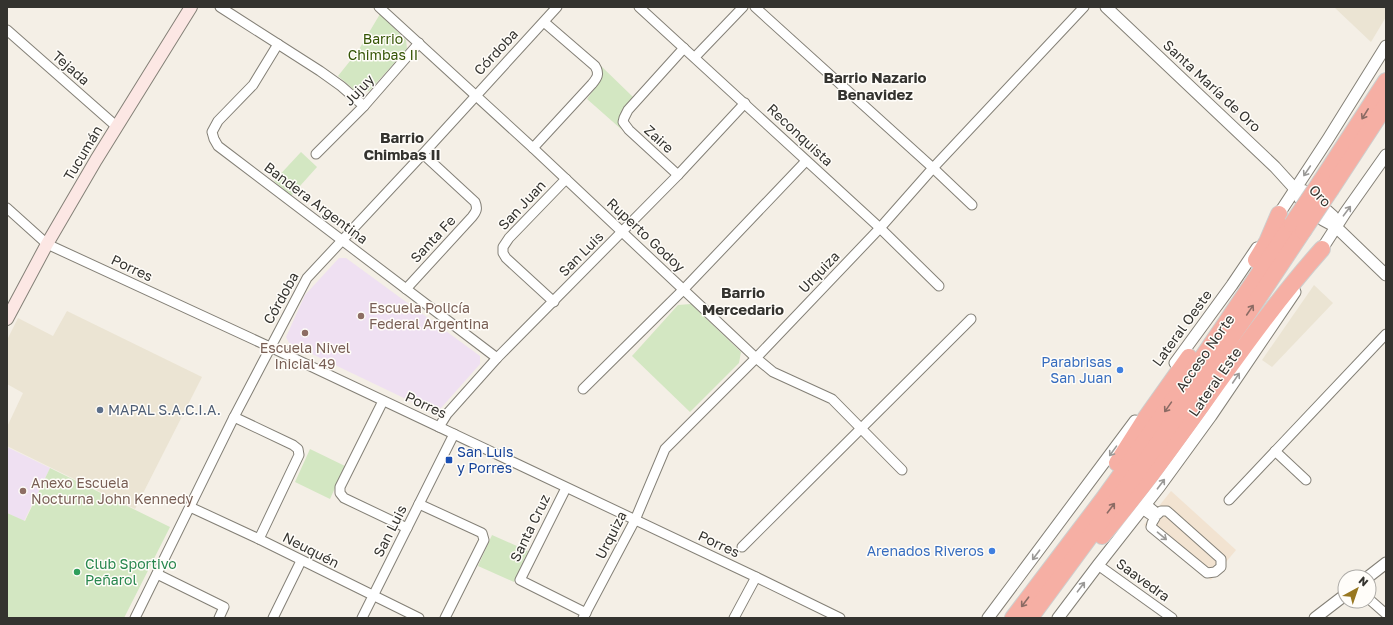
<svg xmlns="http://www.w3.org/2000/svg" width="1393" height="625" viewBox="0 0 1393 625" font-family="'Golos Text',sans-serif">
<rect width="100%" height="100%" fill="#f4efe6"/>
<path fill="#f2e3d1" d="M1171 491 1236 550 1211 580 1144 525Z"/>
<g fill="#ebe4d3">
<path d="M1334 7H1386V17L1371 42Z"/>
<path d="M1314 285 1333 303 1272 367 1262 360Z"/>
<path d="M67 311 202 377 135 509 7 446V427L23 393 7 384V340L18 318 53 336Z"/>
</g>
<g fill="#efe0f2">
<path d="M339 258H346L480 356V364L441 408 431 411 289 343 286 337 305 295Z"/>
<path d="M7 447 50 468 24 521 7 513Z"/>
</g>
<g fill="#d3e7c2">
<path d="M380 14 406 40 407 49 369 91 358 93 338 76 358 51Z"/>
<path d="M600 65 633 97 619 117 621 129 587 99 600 81 602 76 598 67Z"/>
<path d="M301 152 317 167 291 196 274 181Z"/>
<path d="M691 304 741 352 739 363 690 412 632 356 678 305Z"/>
<path d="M310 449 345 466 330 499 295 482Z"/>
<path d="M50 468 170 527 124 618H7V513L25 521Z"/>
<path d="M492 535 528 551 514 582 478 566Z"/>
</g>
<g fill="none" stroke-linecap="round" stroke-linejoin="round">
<defs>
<g id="minor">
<path d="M220 7 320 71 341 86 364 106"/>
<path d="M379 7 533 148 756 358 773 372 832 399 902 470"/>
<path d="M639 7 880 228 939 286"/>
<path d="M755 7 933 168 972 205"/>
<path d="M7 30 116 126"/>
<path d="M278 44 253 85 218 121 212 132 214 139 218 146 497 358"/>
<path d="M695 57 743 7"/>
<path d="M533 148 592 84C597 78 600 74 595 66L544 22"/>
<path d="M316 154 364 106 419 43"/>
<path d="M678 175 629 130 623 122 624 118 628 110 684 48"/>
<path d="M7 208 47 244 270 347 756 577 840 618"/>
<path d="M406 289 472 217C476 212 478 209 475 202L423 154"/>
<path d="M554 302 506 258 503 253V247L509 238 566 179"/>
<path d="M583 389 683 290 806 161"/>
<path d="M383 401 340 487V493L344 498 407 528"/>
<path d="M234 417 293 445 298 449 299 455 259 539"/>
<path d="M439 427 447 414 497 358 678 175 745 103"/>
<path d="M1275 451 1306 480"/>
<path d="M566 488 520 580 586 613"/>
<path d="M1229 500 1386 334"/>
<path d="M419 504 482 533 484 540 445 618"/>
<path d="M190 507 259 539 419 618"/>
<path d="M1142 509 1155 518 1152 523 1151 527 1207 573 1215 572 1221 567V559L1167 511H1161L1158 514 1146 504"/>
<path d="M742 547 971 319"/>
<path d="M1098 565 1172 618"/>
<path d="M157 574 224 607 219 618"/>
<path d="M1369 599 1386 614"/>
<path d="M135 618 234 417 307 278 421 156 557 7"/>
<path d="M273 618 301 561"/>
<path d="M362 618 454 434"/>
<path d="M583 618 635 520 665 449 756 358 880 228 933 168 1084 7"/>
<path d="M734 618 756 577"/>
</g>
<g id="tertiary">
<path d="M1106 7 1275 167 1295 189 1300 199 1323 220 1336 227 1386 275"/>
<path d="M1295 189 1305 191 1333 216 1336 227"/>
<path d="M1275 220 1328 139 1386 46"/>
<path d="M1318 255 1345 213 1386 155"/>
<path d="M1175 363 1232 285 1257 248"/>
<path d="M1368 577 1386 563"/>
<path d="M988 618 1135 421"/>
<path d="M1058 618 1098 565 1160 486 1211 416 1295 292"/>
<path d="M1315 618 1345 595"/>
</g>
<path id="secondary" d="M7 319 47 244 96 160 191 7"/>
<g id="motorway">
<path d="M1321 181 1386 81"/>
<path d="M1331 189 1386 105"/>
<path d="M1256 260 1267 242 1279 214"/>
<path d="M1117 463 1145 419 1189 357"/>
<path d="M1102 536C1181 444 1242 339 1322 249"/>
<path d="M1013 618C1043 578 1074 538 1104 498 1169 408 1231 316 1292 224"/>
<path d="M1030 618 1144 463 1249 312 1303 231"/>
</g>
</defs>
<use href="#minor" stroke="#848077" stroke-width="11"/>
<use href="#tertiary" stroke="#848077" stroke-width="13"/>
<use href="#secondary" stroke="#848077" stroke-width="14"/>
<use href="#motorway" stroke="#cececd" stroke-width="18"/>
<use href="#minor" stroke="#fff" stroke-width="9"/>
<use href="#tertiary" stroke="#fff" stroke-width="11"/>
<use href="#secondary" stroke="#fce7e4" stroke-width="12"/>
<use href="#motorway" stroke="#f6afa4" stroke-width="16"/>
<defs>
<g id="motorway-bridge">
<path d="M1292 224 1321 181"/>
<path d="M1303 231 1331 189"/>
</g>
</defs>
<use href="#motorway-bridge" stroke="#cececd" stroke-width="18" stroke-linecap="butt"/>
<use href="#motorway-bridge" stroke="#f6afa4" stroke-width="16"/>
</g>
<defs><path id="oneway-shaft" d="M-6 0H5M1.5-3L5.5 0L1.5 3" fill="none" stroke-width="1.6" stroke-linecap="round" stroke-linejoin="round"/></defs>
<g stroke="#8b6b64">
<use href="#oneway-shaft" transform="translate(1365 114) rotate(122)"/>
<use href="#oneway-shaft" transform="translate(1250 310) rotate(-56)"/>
<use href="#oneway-shaft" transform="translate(1168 407) rotate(125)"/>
<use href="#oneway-shaft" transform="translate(1111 508) rotate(-53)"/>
<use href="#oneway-shaft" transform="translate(1025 602) rotate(127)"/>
</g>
<g stroke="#9a9997">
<use href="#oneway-shaft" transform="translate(1307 171) rotate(124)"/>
<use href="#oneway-shaft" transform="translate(1347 211) rotate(-53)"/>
<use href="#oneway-shaft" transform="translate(1236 378) rotate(-56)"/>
<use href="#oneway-shaft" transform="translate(1113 451) rotate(126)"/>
<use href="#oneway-shaft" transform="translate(1161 484) rotate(-53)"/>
<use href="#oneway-shaft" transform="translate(1162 536) rotate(40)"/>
<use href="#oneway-shaft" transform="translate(1036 555) rotate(127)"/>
<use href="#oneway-shaft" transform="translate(1081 587) rotate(-53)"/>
</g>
<g fill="#8d6e63" stroke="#fffdf9" stroke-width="1.5">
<circle cx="361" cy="316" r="4"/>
<circle cx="305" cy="333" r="4"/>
<circle cx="23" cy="491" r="4"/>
</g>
<g fill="#3f7fe0" stroke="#fffdf9" stroke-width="1.5">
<circle cx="1120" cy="370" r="4"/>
<circle cx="992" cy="551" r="4"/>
</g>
<circle fill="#5c6f8a" stroke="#fffdf9" stroke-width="1.5" cx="100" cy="410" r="4"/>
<rect fill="#1a4fb4" stroke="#fffdf9" stroke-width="1.5" x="445" y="456" width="8" height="8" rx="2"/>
<circle fill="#2e9e5b" stroke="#fffdf9" stroke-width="1.5" cx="77" cy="572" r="4"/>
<g text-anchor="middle" stroke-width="3" stroke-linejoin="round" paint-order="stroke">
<g font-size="14" fill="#345404" stroke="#fffdf9">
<text x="383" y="44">Barrio<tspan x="383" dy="16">Chimbas II</tspan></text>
</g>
<g font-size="14" fill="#34332f" stroke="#fffdf9">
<text transform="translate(496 52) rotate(-47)" y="5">Córdoba</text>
<text transform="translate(71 68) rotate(41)" y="5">Tejada</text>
<text transform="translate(1212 86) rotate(43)" y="5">Santa María de Oro</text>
<text transform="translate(359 90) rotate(-47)" y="5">Jujuy</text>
<text transform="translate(800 135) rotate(43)" y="5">Reconquista</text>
<text transform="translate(659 139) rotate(42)" y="5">Zaire</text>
<text transform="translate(83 153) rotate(-59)" y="5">Tucumán</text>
<text transform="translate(1320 196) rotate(46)" y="5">Oro</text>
<text transform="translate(316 203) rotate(37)" y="5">Bandera Argentina</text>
<text transform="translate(522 205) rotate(-47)" y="5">San Juan</text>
<text transform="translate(646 235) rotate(43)" y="5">Ruperto Godoy</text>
<text transform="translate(433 239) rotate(-47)" y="5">Santa Fe</text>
<text transform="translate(581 254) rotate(-45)" y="5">San Luis</text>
<text transform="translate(132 268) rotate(25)" y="5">Porres</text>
<text transform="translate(819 272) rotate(-46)" y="5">Urquiza</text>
<text transform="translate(281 298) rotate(-61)" y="5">Córdoba</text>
<text transform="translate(1182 328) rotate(-54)" y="5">Lateral Oeste</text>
<text transform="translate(1205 353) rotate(-55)" y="5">Acceso Norte</text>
<text transform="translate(1215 382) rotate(-55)" y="5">Lateral Este</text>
<text transform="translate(426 405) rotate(25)" y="5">Porres</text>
<text transform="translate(530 528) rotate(-64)" y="5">Santa Cruz</text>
<text transform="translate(390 531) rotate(-63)" y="5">San Luis</text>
<text transform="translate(611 535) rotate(-63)" y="5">Urquiza</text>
<text transform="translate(719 544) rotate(25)" y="5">Porres</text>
<text transform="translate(311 550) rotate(27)" y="5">Neuquén</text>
<text transform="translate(1143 580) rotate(36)" y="5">Saavedra</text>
</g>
<g font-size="14" fill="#785e54" stroke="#fffdf9" text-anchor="start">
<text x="369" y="313">Escuela Policía<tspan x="369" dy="16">Federal Argentina</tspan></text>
<text x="305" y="353" text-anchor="middle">Escuela Nivel<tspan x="305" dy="16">Inicial 49</tspan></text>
<text x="31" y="488">Anexo Escuela<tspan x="31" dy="16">Nocturna John Kennedy</tspan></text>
</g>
<g font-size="14" fill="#366cbe" stroke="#fffdf9" text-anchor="end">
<text x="1112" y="367">Parabrisas<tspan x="1112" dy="16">San Juan</tspan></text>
<text x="984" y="556">Arenados Riveros</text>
</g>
<g font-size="14" fill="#4e5e75" stroke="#fffdf9" text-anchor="start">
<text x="108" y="415">MAPAL S.A.C.I.A.</text>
</g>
<g font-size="14" fill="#164399" stroke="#fffdf9" text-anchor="start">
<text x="457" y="457">San Luis<tspan x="457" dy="16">y Porres</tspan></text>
</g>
<g font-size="14" fill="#27864d" stroke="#fffdf9" text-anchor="start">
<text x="85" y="569">Club Sportivo<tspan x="85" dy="16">Peñarol</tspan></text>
</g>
<g font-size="15" font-weight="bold" fill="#34332f" stroke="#fffdf9">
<text x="875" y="83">Barrio Nazario<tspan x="875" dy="17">Benavidez</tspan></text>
<text x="402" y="143">Barrio<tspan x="402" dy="17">Chimbas II</tspan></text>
<text x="743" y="298">Barrio<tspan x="743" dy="17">Mercedario</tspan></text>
</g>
</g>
<rect width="1393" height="625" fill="none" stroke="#34332f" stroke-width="16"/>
<g transform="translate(1357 589) rotate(40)"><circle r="19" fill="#fffdf9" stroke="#aeaca8"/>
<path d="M0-3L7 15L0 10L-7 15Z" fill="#987720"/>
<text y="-6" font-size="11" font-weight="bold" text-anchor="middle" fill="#34332f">N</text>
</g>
</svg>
